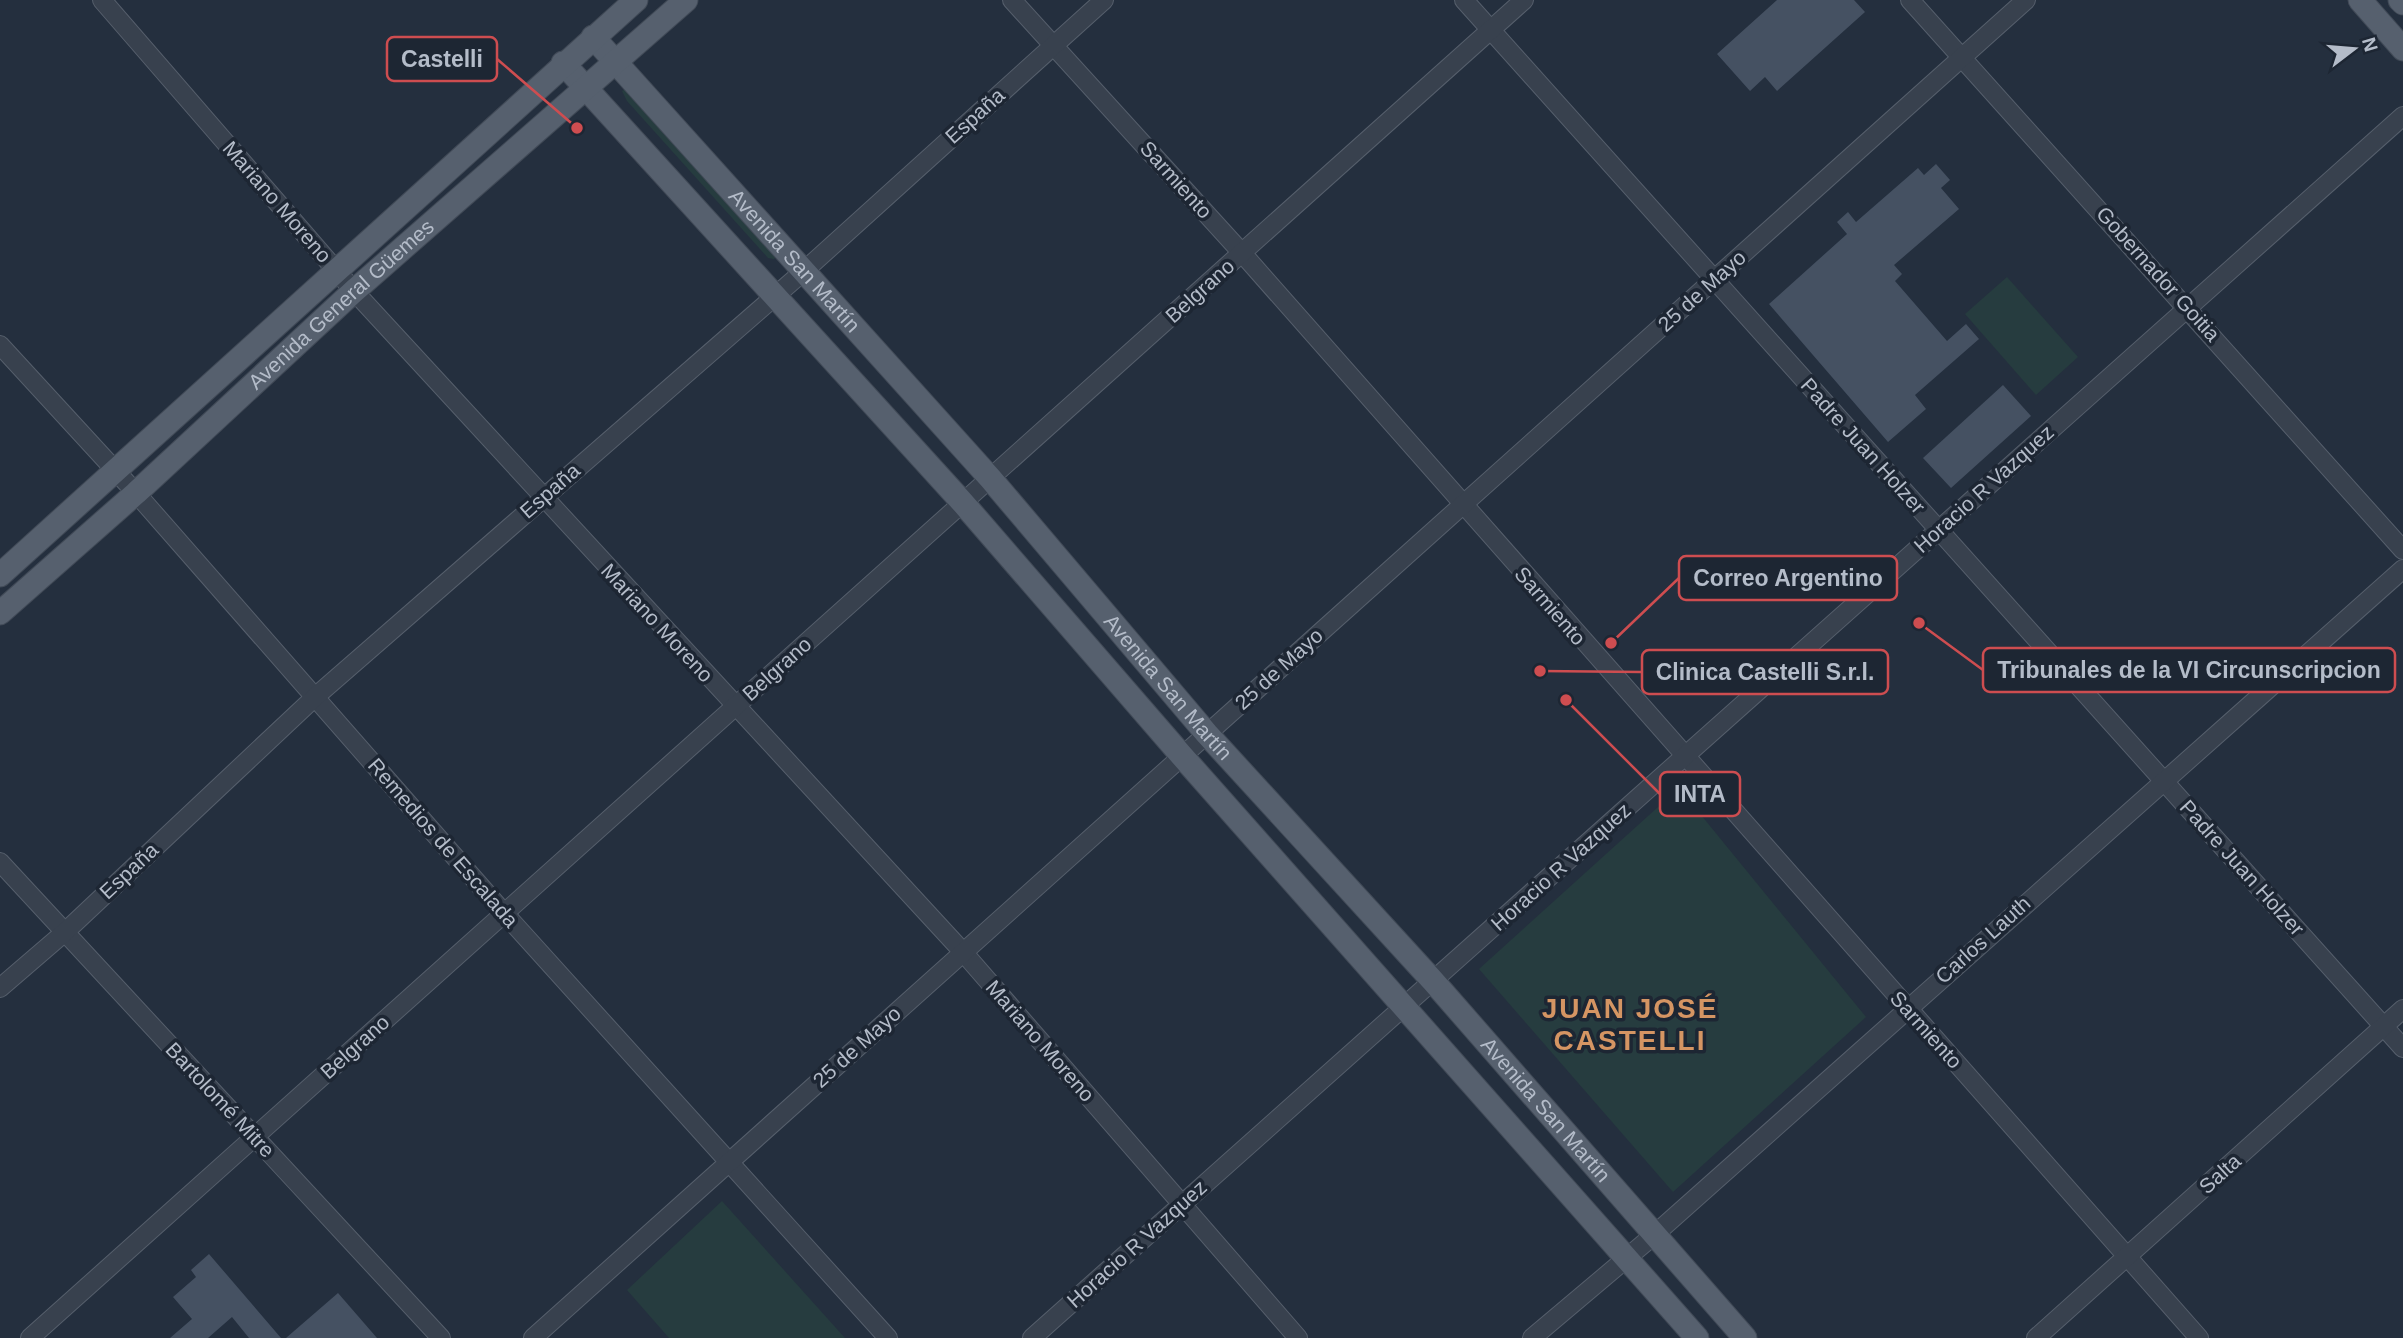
<svg xmlns="http://www.w3.org/2000/svg" width="2403" height="1338" viewBox="0 0 2403 1338" font-family="Arial,sans-serif">
<rect width="100%" height="100%" fill="#242f3e"/>
<g fill="#263c3f">
<path d="M627 88 778 256 774 259 768 258 627 101 622 91Z"/>
<path d="M2007 277 2078 357 2036 395 1965 314Z"/>
<path d="M1679 788 1866 1017 1673 1192 1479 969Z"/>
<path d="M722 1201 845 1338H669L627 1290Z"/>
</g>
<g fill="#455162">
<path d="M1777 0H1854L1865 12 1777 91 1765 77 1750 91 1717 54Z"/>
<path d="M1936 164 1950 180 1941 188 1959 209 1894 265 1902 274 1895 281 1947 341 1966 324 1979 339 1915 395 1926 409 1888 442 1769 304 1847 234 1837 222 1848 212 1856 222 1918 168 1924 175Z"/>
<path d="M2003 385 2031 416 1951 488 1923 458Z"/>
<path d="M209 1254 281 1338H249L232 1317 208 1338H170L192 1319 173 1297 196 1277 191 1270Z"/>
<path d="M338 1293 377 1338H286Z"/>
</g>
<g fill="none" stroke-linecap="round" stroke-linejoin="round">
<defs>
<g id="minor">
<path d="M102 0 354 291 963 952 1298 1338"/>
<path d="M1012 0 1242 253 2199 1338"/>
<path d="M1464 0 2403 1048"/>
<path d="M1910 0 2403 550"/>
<path d="M0 345 136 493 504 913 888 1338"/>
<path d="M0 862 441 1338"/>
<path d="M0 988 65 932 315 697 804 271 1104 0"/>
<path d="M30 1338 1524 0"/>
<path d="M533 1338 2026 0"/>
<path d="M1032 1338 2403 116"/>
<path d="M1532 1338 1654 1235 2403 569"/>
<path d="M2036 1338 2403 1009"/>
</g>
<g id="major">
<path d="M2360 0 2403 49"/>
<path d="M2400 0 2403 3"/>
<path id="s1" d="M593 37 990 478 1207 734 1433 981 1745 1338"/>
<path d="M563 63 963 503 1182 756 1697 1338"/>
<path d="M0 575 636 0"/>
<path id="s2" d="M0 613 136 493 354 291 686 0"/>
</g>
</defs>
<use href="#minor" stroke="#565f6c" stroke-width="20"/>
<use href="#major" stroke="#414a57" stroke-width="25"/>
<use href="#minor" stroke="#38414e" stroke-width="18"/>
<use href="#major" stroke="#56606e" stroke-width="23"/>
</g>
<g text-anchor="middle" stroke-width="7" stroke-linejoin="round" paint-order="stroke">
<g font-size="21" fill="#b4bcc9" stroke="#1d2633">
<text transform="translate(975 116) rotate(-42)" y="7">España</text>
<text transform="translate(1176 180) rotate(48)" y="7">Sarmiento</text>
<text transform="translate(277 202) rotate(49)" y="7">Mariano Moreno</text>
<text dy="7" stroke="none"><textPath href="#s1" startOffset="301">Avenida San Martín</textPath></text>
<text transform="translate(2158 274) rotate(48)" y="7">Gobernador Goitia</text>
<text transform="translate(1200 291) rotate(-42)" y="7">Belgrano</text>
<text transform="translate(1702 291) rotate(-42)" y="7">25 de Mayo</text>
<text dy="7" stroke="none"><textPath href="#s2" startOffset="460">Avenida General Güemes</textPath></text>
<text transform="translate(1863 446) rotate(48)" y="7">Padre Juan Holzer</text>
<text transform="translate(1984 489) rotate(-42)" y="7">Horacio R Vazquez</text>
<text transform="translate(550 491) rotate(-41)" y="7">España</text>
<text transform="translate(1550 606) rotate(49)" y="7">Sarmiento</text>
<text transform="translate(657 623) rotate(47)" y="7">Mariano Moreno</text>
<text transform="translate(777 669) rotate(-42)" y="7">Belgrano</text>
<text transform="translate(1279 669) rotate(-42)" y="7">25 de Mayo</text>
<text dy="7" stroke="none"><textPath href="#s1" startOffset="868">Avenida San Martín</textPath></text>
<text transform="translate(443 843) rotate(49)" y="7">Remedios de Escalada</text>
<text transform="translate(1561 867) rotate(-42)" y="7">Horacio R Vazquez</text>
<text transform="translate(2242 868) rotate(48)" y="7">Padre Juan Holzer</text>
<text transform="translate(129 871) rotate(-43)" y="7">España</text>
<text transform="translate(1983 940) rotate(-42)" y="7">Carlos Lauth</text>
<text transform="translate(1926 1030) rotate(48)" y="7">Sarmiento</text>
<text transform="translate(1040 1041) rotate(49)" y="7">Mariano Moreno</text>
<text transform="translate(355 1047) rotate(-42)" y="7">Belgrano</text>
<text transform="translate(857 1047) rotate(-42)" y="7">25 de Mayo</text>
<text transform="translate(220 1100) rotate(47)" y="7">Bartolomé Mitre</text>
<text dy="7" stroke="none"><textPath href="#s1" startOffset="1435">Avenida San Martín</textPath></text>
<text transform="translate(2220 1174) rotate(-42)" y="7">Salta</text>
<text transform="translate(1137 1244) rotate(-42)" y="7">Horacio R Vazquez</text>
</g>
<g font-size="28" font-weight="bold" letter-spacing="2" fill="#d59563" stroke="#1d2633">
<text x="1630" y="1018">JUAN JOSÉ<tspan x="1630" dy="32">CASTELLI</tspan></text>
</g>
</g>
<path fill="none" stroke="#ce4d50" stroke-width="2.5" d="M577 128L497 59M1611 643L1679 578M1919 623L1983 670M1540 671L1642 672M1566 700L1660 794"/>
<g fill="#ce4d50" stroke="#1d2633" stroke-width="2.5">
<circle cx="577" cy="128" r="7"/>
<circle cx="1611" cy="643" r="7"/>
<circle cx="1919" cy="623" r="7"/>
<circle cx="1540" cy="671" r="7"/>
<circle cx="1566" cy="700" r="7"/>
</g>
<g fill="#1d2633" stroke="#ce4d50" stroke-width="2.5">
<rect x="387" y="37" width="110" height="44" rx="7"/>
<rect x="1679" y="556" width="218" height="44" rx="7"/>
<rect x="1983" y="648" width="412" height="44" rx="7"/>
<rect x="1642" y="650" width="246" height="44" rx="7"/>
<rect x="1660" y="772" width="80" height="44" rx="7"/>
</g>
<g font-size="23" text-anchor="middle" font-weight="bold" fill="#b4bcc9">
<text x="442" y="67">Castelli</text>
<text x="1788" y="586">Correo Argentino</text>
<text x="2189" y="678">Tribunales de la VI Circunscripcion</text>
<text x="1765" y="680">Clinica Castelli S.r.l.</text>
<text x="1700" y="802">INTA</text>
</g>
<g transform="translate(2354 49) rotate(74)" stroke="#1d2633" stroke-width="5" paint-order="stroke">
<path d="M0-5L12 26L0 18L-12 26Z" fill="#b4bcc9"/>
<text y="-10" font-size="19" font-weight="bold" text-anchor="middle" fill="#b4bcc9">N</text>
</g>
</svg>
